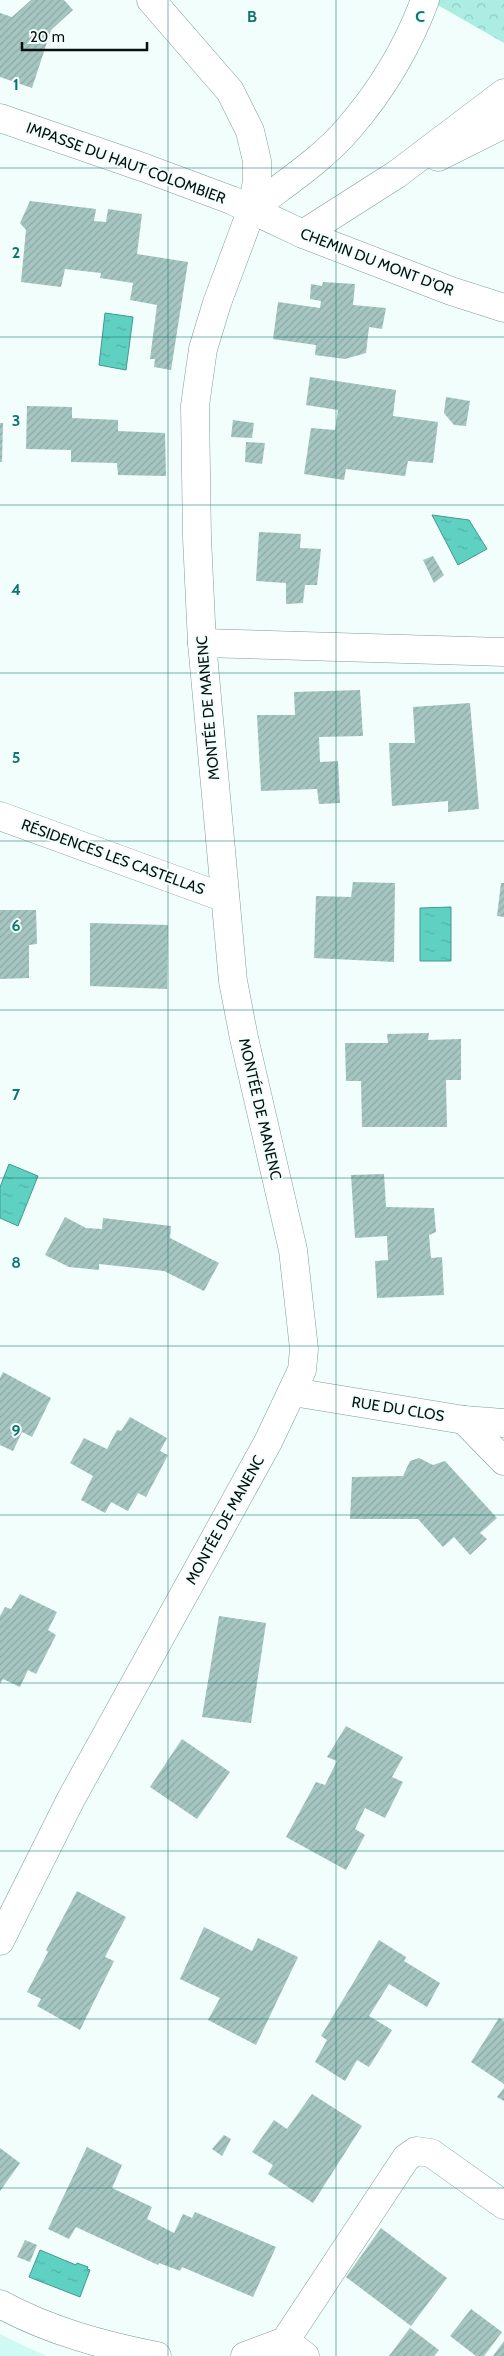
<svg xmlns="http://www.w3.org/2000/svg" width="504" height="2356" viewBox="0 0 504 2356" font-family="Cabin,sans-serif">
<defs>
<pattern id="forest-crowns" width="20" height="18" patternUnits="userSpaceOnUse" patternTransform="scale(1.25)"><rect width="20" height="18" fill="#abede3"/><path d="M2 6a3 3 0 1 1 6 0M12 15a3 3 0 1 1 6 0" fill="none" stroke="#92cac2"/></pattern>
<pattern id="water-ripples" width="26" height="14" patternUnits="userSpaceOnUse" patternTransform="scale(1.25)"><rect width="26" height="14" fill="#5fd1c3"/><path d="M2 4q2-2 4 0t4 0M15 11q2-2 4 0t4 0" fill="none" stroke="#51b2a6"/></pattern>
<pattern id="building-hatch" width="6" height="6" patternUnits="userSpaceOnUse" patternTransform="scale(1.25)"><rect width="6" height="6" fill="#a6c6c1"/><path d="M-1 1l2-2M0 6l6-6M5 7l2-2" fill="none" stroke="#8da9a5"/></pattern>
</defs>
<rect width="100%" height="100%" fill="#f1fefb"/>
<path fill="#cffaf3" d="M0 2334 22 2345 47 2356H0Z"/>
<path fill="url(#forest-crowns)" d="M429 0H504V43Z"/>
<g fill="url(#water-ripples)" stroke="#44978d">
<path d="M105 313 133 317 126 370 99 365Z"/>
<path d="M432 515 469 520 487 549 458 565Z"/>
<path d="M451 907V961H420V908Z"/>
<path d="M9 1164 38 1176 18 1226 0 1218V1187Z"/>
<path d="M40 2250 76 2265 77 2263 88 2267 87 2269 90 2270 80 2297 29 2277Z"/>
</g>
<g fill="url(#building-hatch)">
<path d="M31 0H64L73 10 51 30 32 88 0 77V13L12 17Z"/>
<path d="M30 201 96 209 94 221 106 222 108 209 142 214 137 254 188 262 171 370 154 367 155 359H150L157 305 130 300 133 283 100 278 101 273 65 269 61 287 21 282 26 230 20 223Z"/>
<path d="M323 282 355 284 353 305 386 308 382 329 369 327 366 353 345 359 315 355 316 345 273 339 278 302 320 308 321 301 310 299 311 284 322 286Z"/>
<path d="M310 377 396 390 393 416 438 422 433 463 408 461 405 476 346 469 344 480 304 474 311 428 335 430 338 410 306 405Z"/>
<path d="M446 397 470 401 466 426 454 425 444 413Z"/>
<path d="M27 406 72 407V418L118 420V431L165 433 166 476 118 475 117 463 71 462V450L26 449Z"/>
<path d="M233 420 254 423 252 438 231 437Z"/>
<path d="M0 423H3L2 462H0Z"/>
<path d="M246 442 265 443 262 464 245 462Z"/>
<path d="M259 532 301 534 300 548 321 549 317 585H305L303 603 286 604V583L256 581Z"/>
<path d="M433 556 444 575 434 583 423 560Z"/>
<path d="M360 690 363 736 319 737 320 762 338 761 340 803 319 804 317 789 261 791 257 715H295L294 692Z"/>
<path d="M470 703 479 809 448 812V801L392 806 389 743H415L413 707Z"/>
<path d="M353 882 395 883 394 962 314 958 316 896 351 897Z"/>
<path d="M501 883H504V917L497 916Z"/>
<path d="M0 910H36L37 944 29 945V978L0 979Z"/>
<path d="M90 923 168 925 167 989 90 986Z"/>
<path d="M429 1033 428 1040 461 1039V1080H446L447 1127H362L361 1081H346L345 1043H388L387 1034Z"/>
<path d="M384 1174 386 1207 434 1208 436 1232 429 1235 431 1258 442 1257 444 1295 377 1298 375 1261 388 1260 387 1236 355 1238 351 1175Z"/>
<path d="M65 1217 86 1228 102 1229 103 1218 171 1226 170 1238 219 1263 204 1291 164 1271 99 1264V1270L69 1267 45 1255Z"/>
<path d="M3 1372 51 1398 32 1437 22 1432 13 1451 0 1445V1378Z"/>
<path d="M130 1417 167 1438 160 1451 168 1455 146 1497 138 1493 128 1511 111 1502 105 1513 81 1500 93 1476 70 1463 84 1438 107 1449 117 1430 121 1431Z"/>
<path d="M419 1458 433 1465 445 1461 497 1518 480 1533 487 1539 470 1555 454 1537 443 1547 418 1519H350L352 1477 403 1476 410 1461Z"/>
<path d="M20 1594 57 1612 48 1630 56 1635 36 1674 28 1670 20 1687 3 1679 0 1684V1616L5 1607 11 1609Z"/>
<path d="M219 1616 266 1623 251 1723 202 1717Z"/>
<path d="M346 1726 403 1757 392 1777 403 1782 385 1818 365 1808 355 1829 365 1835 346 1870 286 1837 316 1782 325 1785 337 1761 327 1757Z"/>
<path d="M182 1739 230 1772 197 1819 150 1787Z"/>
<path d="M77 1891 126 1917 105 1957 114 1961 80 2030 37 2006 41 1999 27 1992 48 1952 46 1950Z"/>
<path d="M204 1927 252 1951 258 1938 298 1957 256 2045 208 2020 220 1998 180 1979Z"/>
<path d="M379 1940 406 1957 404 1961 440 1983 427 2007 389 1984 369 2016 392 2030 369 2067 357 2060 345 2081 315 2062 327 2040 321 2036Z"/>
<path d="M499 2018 504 2021V2084L471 2062Z"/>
<path d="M504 2088V2101L497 2097Z"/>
<path d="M312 2094 362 2126 313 2203 268 2174 273 2165 252 2152 274 2120 287 2129Z"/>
<path d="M224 2135 231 2139 222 2156 212 2149Z"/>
<path d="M87 2147 122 2165 112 2188 152 2207 147 2219 174 2233 183 2214 192 2218 195 2212 276 2247 253 2297 182 2267 180 2271 159 2263 158 2265 76 2227 69 2239 48 2229Z"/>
<path d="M0 2148 20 2163 0 2191Z"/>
<path d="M381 2228 447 2278 411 2326 346 2277Z"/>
<path d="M25 2240 37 2245 30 2262 17 2257Z"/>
<path d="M471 2309 502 2332 484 2356H476L450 2336Z"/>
<path d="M410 2328 439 2350 434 2356H389Z"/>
<path d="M504 2341V2356H493Z"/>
</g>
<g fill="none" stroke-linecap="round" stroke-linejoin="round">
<defs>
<g id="minor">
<path d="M0 118 145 168 231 200 303 234 451 291 504 308"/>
<path d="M438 157 504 124"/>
<path d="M252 209C284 184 322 160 349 128 381 91 408 46 425 0"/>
<path d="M303 234 397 174 504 93"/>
<path d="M202 643 504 652"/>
<path d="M0 816 225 898"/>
<path d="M293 1392 464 1420 504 1423"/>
<path d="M464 1420 504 1461"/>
<path d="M0 1941 71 1799 268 1442 302 1370 304 1349 293 1250 244 1038 233 981 202 643 197 538 195 406 198 384 203 349 217 303 252 209 257 181V161L250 131 230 91 151 0"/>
<path d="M0 2304C50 2331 102 2345 157 2356"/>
<path d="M285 2341 305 2356"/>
<path d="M245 2356 285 2341 406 2158 416 2151 431 2153 504 2205"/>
</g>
</defs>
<use href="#minor" stroke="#7e9d98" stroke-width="29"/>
<use href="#minor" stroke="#fff" stroke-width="28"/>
</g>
<path fill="none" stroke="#0f766e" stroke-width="1" stroke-opacity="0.55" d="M168 0V2356M336 0V2356M0 168H504M0 337H504M0 505H504M0 673H504M0 841H504M0 1010H504M0 1178H504M0 1346H504M0 1515H504M0 1683H504M0 1851H504M0 2019H504M0 2188H504"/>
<g text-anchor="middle" stroke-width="4" stroke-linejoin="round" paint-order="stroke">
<g font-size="15" fill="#06110f" stroke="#f1fefb">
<text transform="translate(126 163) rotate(20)" y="5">IMPASSE DU HAUT COLOMBIER</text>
<text transform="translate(377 262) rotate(21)" y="5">CHEMIN DU MONT D'OR</text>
<text transform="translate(208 708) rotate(-95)" y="5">MONTÉE DE MANENC</text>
<text transform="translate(113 857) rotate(20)" y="5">RÉSIDENCES LES CASTELLAS</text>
<text transform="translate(260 1109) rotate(77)" y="5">MONTÉE DE MANENC</text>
<text transform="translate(398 1409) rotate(9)" y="5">RUE DU CLOS</text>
<text transform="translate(225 1520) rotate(-61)" y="5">MONTÉE DE MANENC</text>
</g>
</g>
<g font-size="16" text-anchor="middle" font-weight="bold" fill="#0f766e" stroke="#f1fefb" stroke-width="4" stroke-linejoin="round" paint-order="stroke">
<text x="252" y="22">B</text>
<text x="420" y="22">C</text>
<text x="16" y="90">1</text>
<text x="16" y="258">2</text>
<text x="16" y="426">3</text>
<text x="16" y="595">4</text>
<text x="16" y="763">5</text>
<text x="16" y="931">6</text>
<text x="16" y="1100">7</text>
<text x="16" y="1268">8</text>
<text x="16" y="1436">9</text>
</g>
<path d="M22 42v8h125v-8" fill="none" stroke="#06110f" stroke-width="2.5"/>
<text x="30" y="42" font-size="15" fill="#06110f" stroke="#f1fefb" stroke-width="4" paint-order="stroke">20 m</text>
</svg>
